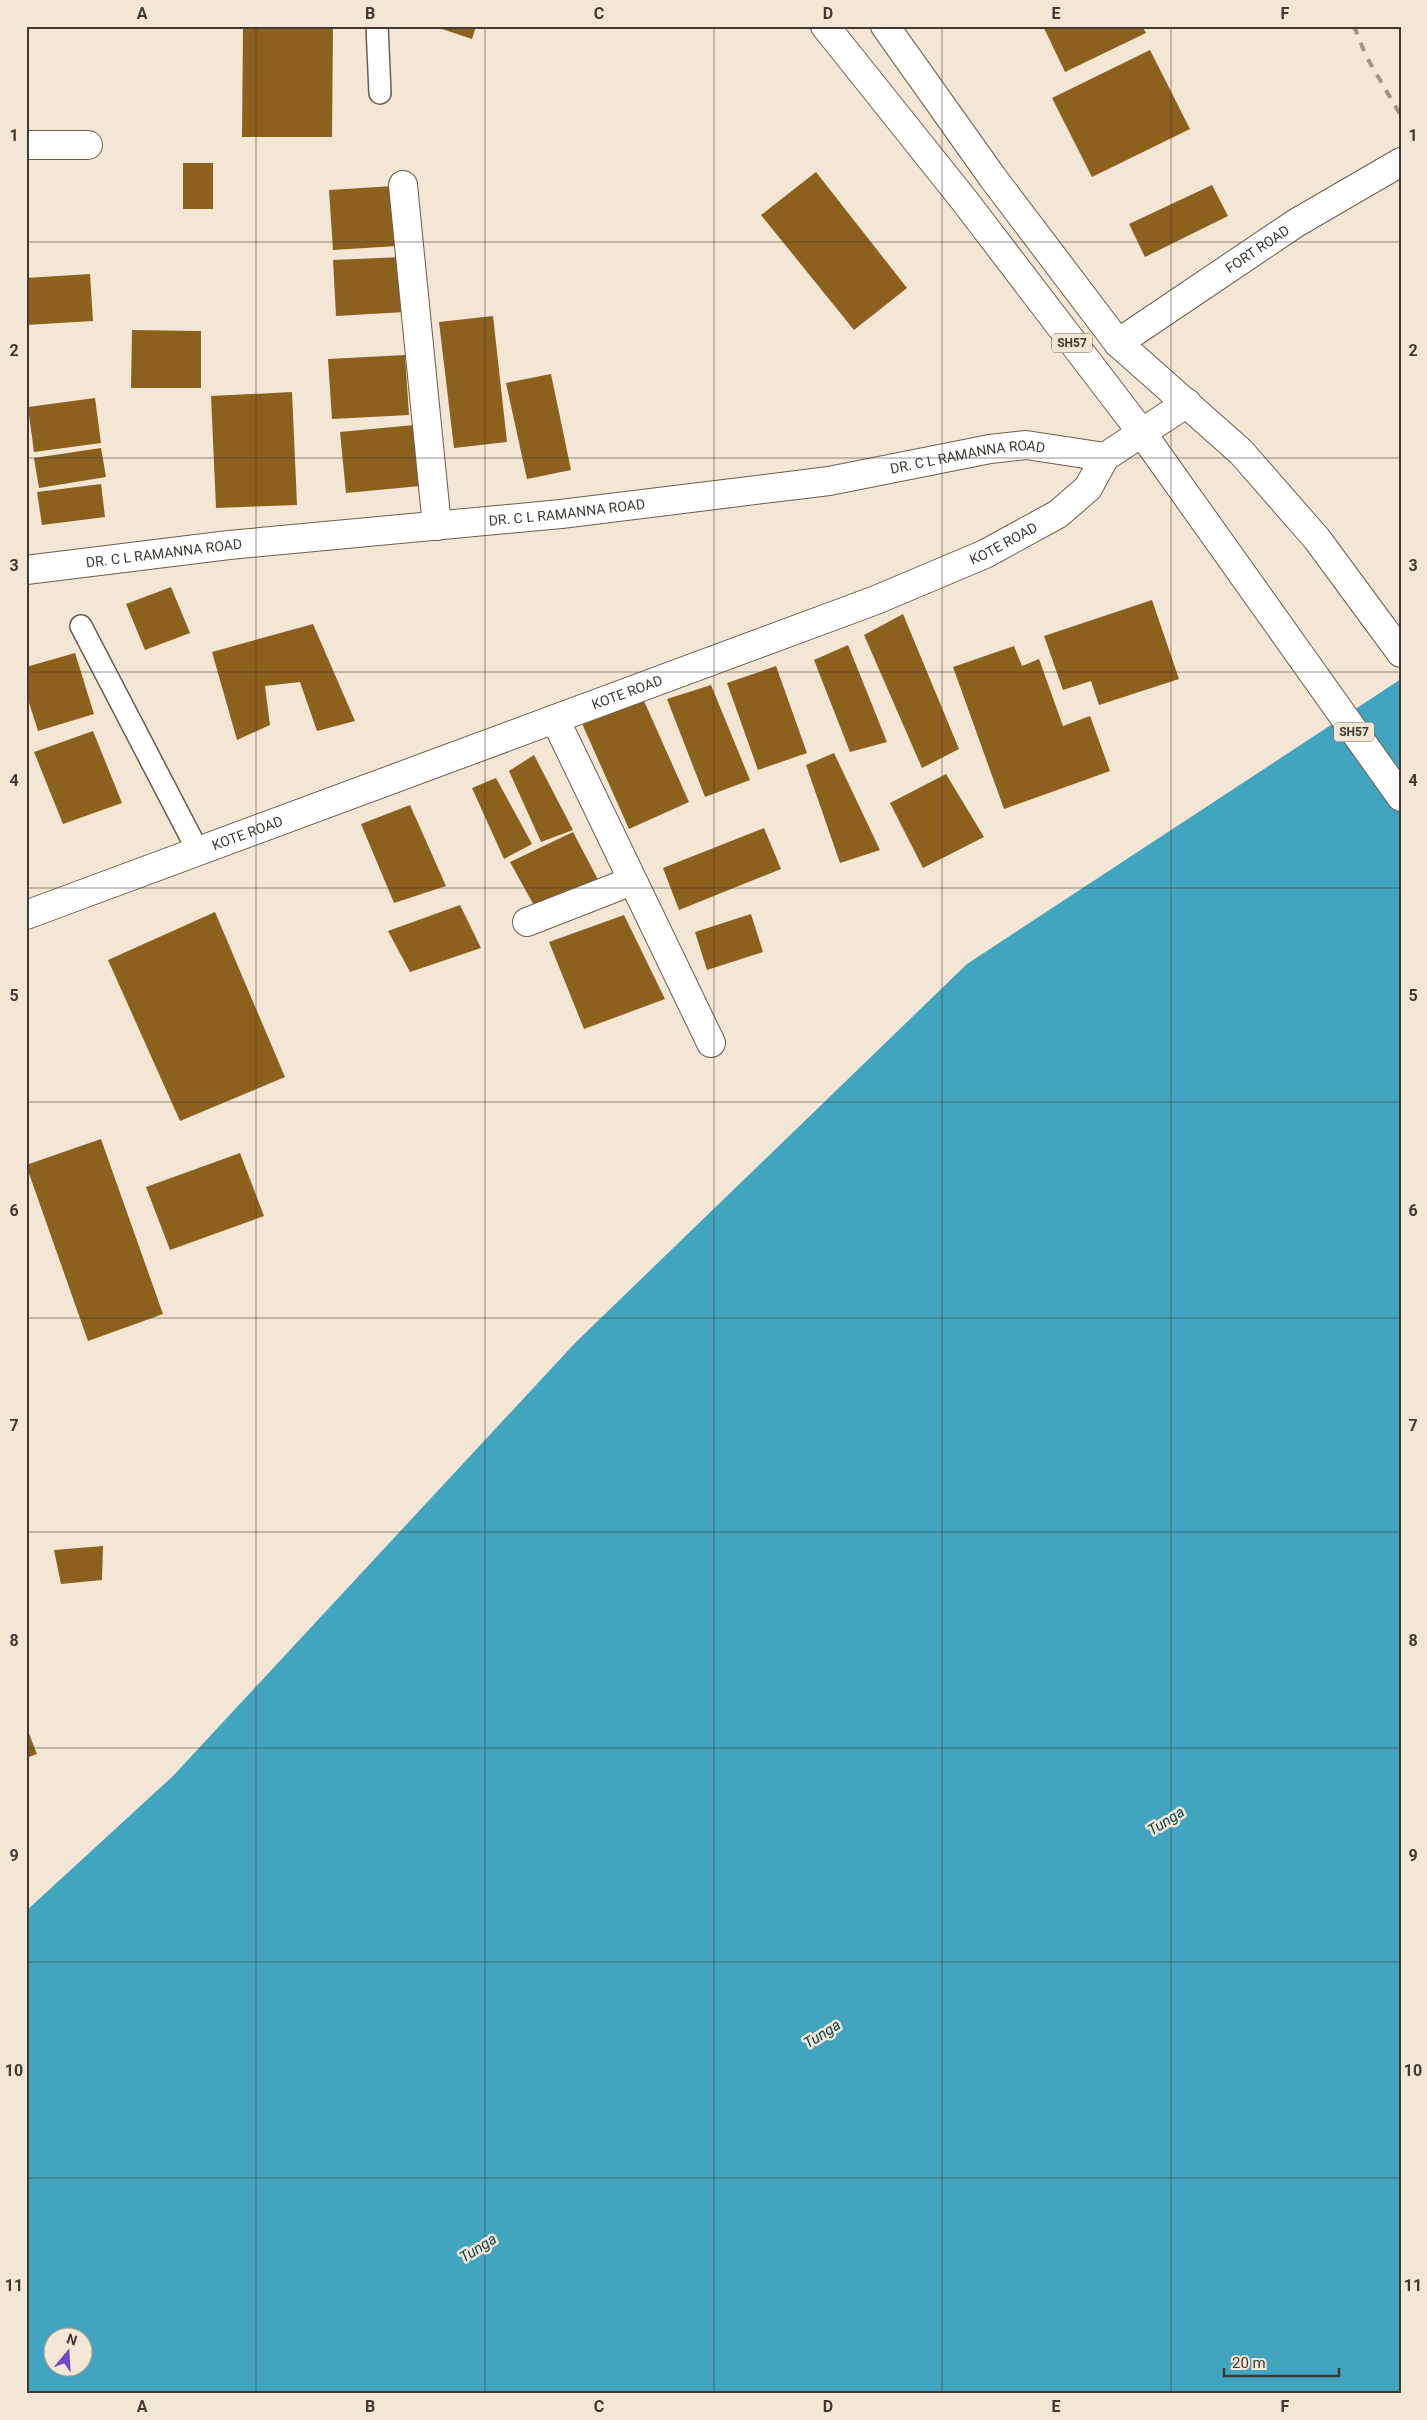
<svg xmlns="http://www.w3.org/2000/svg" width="1427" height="2420" viewBox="0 0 1427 2420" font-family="Roboto,sans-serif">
<rect width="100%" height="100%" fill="#f4e6d4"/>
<path fill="#42a5bf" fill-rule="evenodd" d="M1401 679V2394H26V1911L173 1776 575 1343 967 964ZM52 2338H82V2368H52Z"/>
<g fill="#8c611e">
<path d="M243 26H333L332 137H242Z"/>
<path d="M433 26H476L472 39Z"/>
<path d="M1043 26H1142L1146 33 1065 72Z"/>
<path d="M1150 50 1190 129 1092 177 1052 98Z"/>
<rect x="183" y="163" width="30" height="46"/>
<path d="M816 172 907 288 854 330 761 215Z"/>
<path d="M1212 185 1228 216 1145 257 1129 224Z"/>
<path d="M394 186 397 246 333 250 329 190Z"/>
<path d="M402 257 405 312 336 316 333 260Z"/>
<path d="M90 274 93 321 26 325V278Z"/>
<path d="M493 316 507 442 454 448 439 322Z"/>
<path d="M132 330 201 331V388H131Z"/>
<path d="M405 355 409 415 332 419 328 359Z"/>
<path d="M551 374 571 470 527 479 506 383Z"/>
<path d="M292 392 297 505 216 508 211 396Z"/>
<path d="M95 398 101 443 34 452 28 407Z"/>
<path d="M414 425 420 486 346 493 340 432Z"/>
<path d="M101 448 106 477 39 488 34 458Z"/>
<path d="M101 484 105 517 42 525 37 492Z"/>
<path d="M171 587 190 633 145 650 126 604Z"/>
<path d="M1152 600 1179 679 1099 705 1091 681 1063 690 1044 636Z"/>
<path d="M903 614 959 749 922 768 864 635Z"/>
<path d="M313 624 355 721 317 731 300 682 265 686 270 725 237 740 212 652Z"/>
<path d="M848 645 887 742 850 752 814 660Z"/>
<path d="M1014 646 1022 666 1039 659 1063 726 1090 716 1110 771 1004 809 953 667Z"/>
<path d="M75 653 94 714 38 731 26 693V667Z"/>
<path d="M776 666 807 753 758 770 727 683Z"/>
<path d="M711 685 750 780 705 797 667 699Z"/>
<path d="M640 692 689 802 629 829 580 719Z"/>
<path d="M93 731 122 803 63 824 34 752Z"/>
<path d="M834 753 880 850 840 863 806 765Z"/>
<path d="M534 755 573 830 541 842 509 771Z"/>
<path d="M946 774 984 837 923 868 890 803Z"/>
<path d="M496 778 532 844 504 859 472 788Z"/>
<path d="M410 805 446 886 394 903 361 824Z"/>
<path d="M764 828 781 869 679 910 663 868Z"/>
<path d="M573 832 603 889 537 911 510 862Z"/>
<path d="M460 905 481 948 410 972 388 931Z"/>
<path d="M215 912 285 1077 180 1121 108 960Z"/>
<path d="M751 914 763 952 707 970 695 932Z"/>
<path d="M624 915 665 999 584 1029 549 942Z"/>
<path d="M101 1139 163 1314 88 1341 26 1165Z"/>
<path d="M240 1153 264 1216 170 1250 146 1187Z"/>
<path d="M103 1546 102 1580 61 1584 54 1550Z"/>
<path d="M26 1726 37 1754 26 1758Z"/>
</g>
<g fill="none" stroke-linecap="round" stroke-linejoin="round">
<defs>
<g id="service">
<path d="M377 26 380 93"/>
<path d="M81 626 198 851"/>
</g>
<g id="minor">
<path d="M26 145H88"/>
<path d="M403 185 437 526"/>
<path id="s1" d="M1118 343 1296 223 1401 162"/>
<path id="s2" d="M26 570 229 545 561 514 829 481 990 449 1026 445 1105 457"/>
<path d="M555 719 711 1043"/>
<path d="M527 922 632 881"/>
</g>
<g id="tertiary">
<path id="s3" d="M26 915 876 600 985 554 1058 514 1088 488 1105 457 1187 403"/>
</g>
<g id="primary">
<path d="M825 26 964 200 1142 433 1401 797"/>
<path d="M885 26 993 178 1118 343 1241 452 1317 539 1401 653"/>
</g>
</defs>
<use href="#service" stroke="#6a5e4e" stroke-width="24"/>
<use href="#minor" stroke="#6a5e4e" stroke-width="30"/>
<use href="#tertiary" stroke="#6a5e4e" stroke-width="30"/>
<use href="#primary" stroke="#6a5e4e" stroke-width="30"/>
<use href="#service" stroke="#fff" stroke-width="21"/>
<use href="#minor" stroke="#fff" stroke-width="28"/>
<use href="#tertiary" stroke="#fff" stroke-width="28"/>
<use href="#primary" stroke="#fff" stroke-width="28"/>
<path stroke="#9e9487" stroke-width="4" stroke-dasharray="9 9" stroke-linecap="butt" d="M1354 26 1366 56 1401 116"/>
</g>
<path fill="none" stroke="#3e3932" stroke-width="1" stroke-opacity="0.55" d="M256 26V2394M485 26V2394M714 26V2394M942 26V2394M1171 26V2394M26 242H1401M26 458H1401M26 672H1401M26 888H1401M26 1102H1401M26 1318H1401M26 1532H1401M26 1748H1401M26 1962H1401M26 2178H1401"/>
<g text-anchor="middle" stroke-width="5" stroke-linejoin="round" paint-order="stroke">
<g fill="#f4e6d4" stroke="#756d63" stroke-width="1">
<rect x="1052" y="333.5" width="40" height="19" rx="4"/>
<rect x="1334" y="722.5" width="40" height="19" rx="4"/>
</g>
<g font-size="12" font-weight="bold" fill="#3e3932">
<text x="1072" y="347">SH57</text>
<text x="1354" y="736">SH57</text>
</g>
<g font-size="14" fill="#3e3932" stroke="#f4e6d4">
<text dy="5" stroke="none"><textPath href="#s1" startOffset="168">FORT ROAD</textPath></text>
<text dy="5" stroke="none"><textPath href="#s2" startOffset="949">DR. C L RAMANNA ROAD</textPath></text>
<text dy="5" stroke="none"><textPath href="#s2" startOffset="544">DR. C L RAMANNA ROAD</textPath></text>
<text dy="5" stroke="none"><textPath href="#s3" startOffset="1046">KOTE ROAD</textPath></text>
<text dy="5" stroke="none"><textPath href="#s2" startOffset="139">DR. C L RAMANNA ROAD</textPath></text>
<text dy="5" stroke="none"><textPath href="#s3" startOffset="641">KOTE ROAD</textPath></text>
<text dy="5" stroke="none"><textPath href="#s3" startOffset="236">KOTE ROAD</textPath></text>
</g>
<g font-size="15" font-style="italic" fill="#054251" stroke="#f4e6d4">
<text transform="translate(1166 1821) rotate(-32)" y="5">Tunga</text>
<text transform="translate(822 2034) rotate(-32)" y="5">Tunga</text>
<text transform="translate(478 2248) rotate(-32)" y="5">Tunga</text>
</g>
</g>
<rect width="1427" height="2420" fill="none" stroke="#f4e6d4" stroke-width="55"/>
<g transform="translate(68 2352) rotate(18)"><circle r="24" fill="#f4e6d4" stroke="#aba193"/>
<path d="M0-4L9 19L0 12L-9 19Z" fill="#714bc3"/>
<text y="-8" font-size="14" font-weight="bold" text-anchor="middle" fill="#3e3932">N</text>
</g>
<path d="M1224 2368v8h115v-8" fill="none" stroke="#3e3932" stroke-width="2.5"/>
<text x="1232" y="2368" font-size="15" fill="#3e3932" stroke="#f4e6d4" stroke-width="4" paint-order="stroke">20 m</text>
<rect x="28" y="28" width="1372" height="2364" fill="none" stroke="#3e3932" stroke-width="2"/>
<g font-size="16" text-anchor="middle" font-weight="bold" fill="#3e3932">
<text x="142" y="19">A</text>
<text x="370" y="19">B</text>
<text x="599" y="19">C</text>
<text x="828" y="19">D</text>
<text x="1056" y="19">E</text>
<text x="1285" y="19">F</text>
<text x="14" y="141">1</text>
<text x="1413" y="141">1</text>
<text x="14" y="356">2</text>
<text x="1413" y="356">2</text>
<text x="14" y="571">3</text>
<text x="1413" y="571">3</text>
<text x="14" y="786">4</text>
<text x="1413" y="786">4</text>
<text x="14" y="1001">5</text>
<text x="1413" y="1001">5</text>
<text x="14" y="1216">6</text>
<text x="1413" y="1216">6</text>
<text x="14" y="1431">7</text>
<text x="1413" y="1431">7</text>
<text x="14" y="1646">8</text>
<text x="1413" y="1646">8</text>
<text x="14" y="1861">9</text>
<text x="1413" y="1861">9</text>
<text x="14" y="2076">10</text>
<text x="1413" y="2076">10</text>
<text x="14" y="2291">11</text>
<text x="1413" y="2291">11</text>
<text x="142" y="2412">A</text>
<text x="370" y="2412">B</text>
<text x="599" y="2412">C</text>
<text x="828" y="2412">D</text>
<text x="1056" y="2412">E</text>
<text x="1285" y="2412">F</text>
</g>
</svg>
